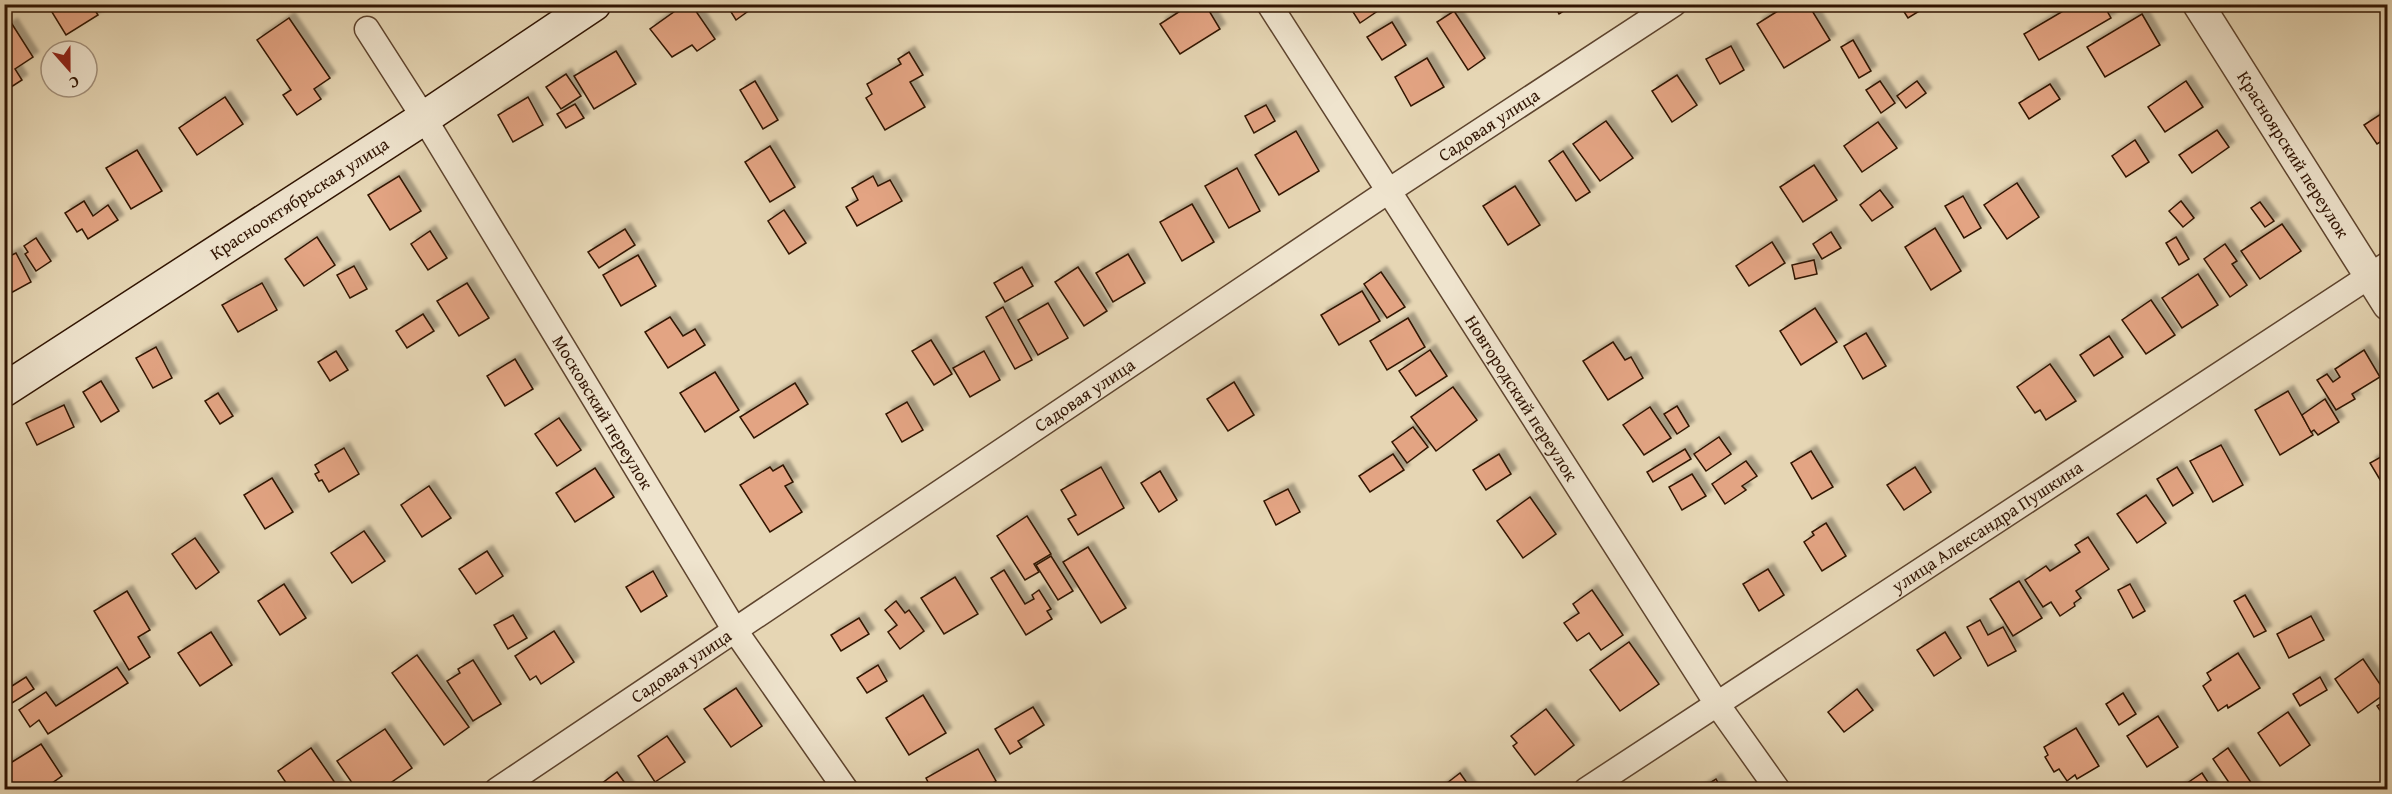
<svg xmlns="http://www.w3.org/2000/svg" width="2392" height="794" viewBox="0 0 2392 794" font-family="'Gentium Book Plus',serif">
<defs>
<filter id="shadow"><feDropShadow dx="5.5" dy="-5.5" stdDeviation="1.5" flood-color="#0004"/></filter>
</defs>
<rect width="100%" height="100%" fill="#e6d6b4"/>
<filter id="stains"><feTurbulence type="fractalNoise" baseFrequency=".00333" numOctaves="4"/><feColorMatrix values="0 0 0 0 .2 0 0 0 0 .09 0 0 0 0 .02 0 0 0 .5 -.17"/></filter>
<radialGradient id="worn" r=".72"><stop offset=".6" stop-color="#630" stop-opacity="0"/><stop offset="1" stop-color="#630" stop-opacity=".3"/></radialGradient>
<g fill="#e3a483" stroke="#301402" stroke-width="1.5" filter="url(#shadow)">
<path d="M47 4H91L98 15 66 35Z"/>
<path d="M685 4H691L715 39 697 51 692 45 672 57 650 29Z"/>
<path d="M726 4H758L736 20Z"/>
<path d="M1191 4H1205L1220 29 1180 54 1160 24Z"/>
<path d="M1348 4H1384L1385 6 1360 23Z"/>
<path d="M1554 4H1575L1559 14Z"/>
<path d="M1789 4H1808L1830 40 1784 68 1757 24Z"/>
<path d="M1899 4H1925L1926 7 1908 18Z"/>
<path d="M2075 4H2103L2111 18 2039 60 2024 34Z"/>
<path d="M1454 11 1485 58 1468 70 1437 22Z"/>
<path d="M2142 14 2160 45 2105 77 2087 47Z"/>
<path d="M289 18 330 78 314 89 321 99 297 115 283 95 291 90 257 40Z"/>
<path d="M1392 22 1406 45 1382 60 1367 37Z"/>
<path d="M12 24 33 57 15 69 22 80 8 89 4 84V29Z"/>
<path d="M1853 40 1871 71 1859 78 1841 47Z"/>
<path d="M1731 46 1744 70 1720 84 1706 59Z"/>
<path d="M616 51 636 84 594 109 574 76Z"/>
<path d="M909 52 923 75 910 82 925 107 885 130 866 98 872 94 867 84 901 64 898 59Z"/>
<path d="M1427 58 1444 87 1411 106 1395 77Z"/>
<path d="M566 74 581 96 561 109 546 87Z"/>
<path d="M1677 75 1697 105 1672 122 1652 91Z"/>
<path d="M755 81 778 120 763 129 740 90Z"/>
<path d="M1880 81 1895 103 1881 113 1866 90Z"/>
<path d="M1917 81 1926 93 1906 108 1897 96Z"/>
<path d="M2186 81 2203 107 2165 132 2148 107Z"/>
<path d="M2050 84 2060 99 2029 119 2019 103Z"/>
<path d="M225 97 243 124 197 155 179 128Z"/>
<path d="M528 97 543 125 513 142 498 115Z"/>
<path d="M575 104 584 118 566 128 557 114Z"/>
<path d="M1266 105 1275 121 1254 133 1245 116Z"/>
<path d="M2387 110 2388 137 2377 144 2364 125Z"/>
<path d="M1606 121 1633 158 1600 181 1573 144Z"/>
<path d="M1878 122 1897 148 1862 172 1844 146Z"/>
<path d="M2217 130 2229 147 2192 173 2179 155Z"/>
<path d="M1296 131 1319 171 1279 195 1255 155Z"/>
<path d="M2135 140 2149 162 2126 177 2112 156Z"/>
<path d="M770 146 795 187 770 202 745 162Z"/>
<path d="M137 150 162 191 131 209 106 168Z"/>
<path d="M1563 151 1590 192 1576 201 1549 161Z"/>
<path d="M1814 165 1837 200 1803 222 1780 187Z"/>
<path d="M1237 168 1260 211 1229 228 1205 186Z"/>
<path d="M399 176 421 211 390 230 368 195Z"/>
<path d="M873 176 878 186 890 180 902 201 857 226 846 207 858 200 852 188Z"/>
<path d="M2017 183 2039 217 2007 239 1984 205Z"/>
<path d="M1515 186 1540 225 1508 245 1483 206Z"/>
<path d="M1880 190 1893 207 1872 221 1860 205Z"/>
<path d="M1963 196 1981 228 1964 238 1945 206Z"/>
<path d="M84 201 93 216 108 205 118 220 88 239 82 229 77 232 65 213Z"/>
<path d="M2181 201 2194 218 2183 227 2169 211Z"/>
<path d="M2260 202 2274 221 2265 227 2251 208Z"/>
<path d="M1192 204 1214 242 1182 261 1160 222Z"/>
<path d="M784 210 806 243 789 254 768 221Z"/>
<path d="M2282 224 2301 251 2260 279 2241 251Z"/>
<path d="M1935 228 1961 271 1931 290 1905 247Z"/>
<path d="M625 229 635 245 599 268 588 252Z"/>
<path d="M430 231 447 258 428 270 411 244Z"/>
<path d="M1831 232 1841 248 1822 259 1813 244Z"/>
<path d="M317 237 335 265 304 286 285 259Z"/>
<path d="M2176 237 2189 259 2179 265 2166 243Z"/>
<path d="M36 238 51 261 36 271 25 254 28 252 24 246Z"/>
<path d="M1772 242 1785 263 1749 286 1736 266Z"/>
<path d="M2225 244 2237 261 2232 264 2247 285 2230 297 2204 259Z"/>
<path d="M16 253 31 282 9 294 7 291 4 293V259Z"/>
<path d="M1128 254 1145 283 1113 302 1096 273Z"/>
<path d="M638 255 656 286 621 306 603 275Z"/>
<path d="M1814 260 1817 274 1795 279 1792 265Z"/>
<path d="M354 266 367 289 350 298 337 275Z"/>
<path d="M1022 267 1033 286 1005 302 994 283Z"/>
<path d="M1078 267 1107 311 1084 326 1055 282Z"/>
<path d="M1381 272 1405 307 1387 318 1364 284Z"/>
<path d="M2198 274 2218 305 2182 328 2162 298Z"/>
<path d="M262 283 277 310 238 332 222 305Z"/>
<path d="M467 283 489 318 459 336 437 301Z"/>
<path d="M1362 291 1380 321 1339 345 1321 315Z"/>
<path d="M2151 300 2175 335 2146 354 2122 320Z"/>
<path d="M1048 303 1068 338 1038 355 1018 320Z"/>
<path d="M1003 307 1032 360 1015 369 986 317Z"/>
<path d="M1815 308 1837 342 1801 365 1780 331Z"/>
<path d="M423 314 434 331 407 348 396 331Z"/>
<path d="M670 317 683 336 695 329 705 345 668 368 645 332Z"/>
<path d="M1408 318 1425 347 1387 370 1370 341Z"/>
<path d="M1866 333 1886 366 1863 379 1844 346Z"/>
<path d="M2109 336 2123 357 2094 376 2080 355Z"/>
<path d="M931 340 952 374 934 385 912 351Z"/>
<path d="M1613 342 1625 360 1631 357 1643 378 1608 400 1583 361Z"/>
<path d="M156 347 172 378 153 388 136 358Z"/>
<path d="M1430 350 1447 376 1416 396 1399 371Z"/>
<path d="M2364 350 2380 377 2352 394 2355 399 2336 410 2317 380 2327 374 2333 382 2340 377 2335 369Z"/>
<path d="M336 351 348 370 330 381 318 362Z"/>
<path d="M984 351 1000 380 970 397 953 368Z"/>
<path d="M515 359 533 389 505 406 487 376Z"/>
<path d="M2050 364 2076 401 2046 420 2040 410 2035 413 2017 387Z"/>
<path d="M715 372 739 410 705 432 680 393Z"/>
<path d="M101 381 119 411 101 422 83 392Z"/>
<path d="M1234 382 1254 415 1228 431 1207 399Z"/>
<path d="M795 383 808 404 754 438 740 417Z"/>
<path d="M1453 387 1477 420 1436 451 1411 417Z"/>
<path d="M2288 391 2313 435 2280 455 2255 410Z"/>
<path d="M218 393 233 416 220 424 205 401Z"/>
<path d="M2325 399 2339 422 2318 435 2314 430 2311 432 2302 415Z"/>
<path d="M907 402 923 430 902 442 886 414Z"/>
<path d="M64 405 74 427 37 445 26 423Z"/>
<path d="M1677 406 1689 426 1677 434 1664 414Z"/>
<path d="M1650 407 1671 438 1644 455 1623 425Z"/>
<path d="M559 418 581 450 557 466 535 434Z"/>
<path d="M1413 427 1428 447 1407 463 1392 442Z"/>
<path d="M1719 437 1731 454 1706 471 1694 454Z"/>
<path d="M2221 445 2243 485 2213 502 2190 461Z"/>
<path d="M344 448 359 474 329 492 322 480 319 481 315 474 319 472 315 465Z"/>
<path d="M1685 449 1691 459 1653 482 1647 472Z"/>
<path d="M1811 451 1833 487 1812 499 1791 463Z"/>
<path d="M2388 453V493L2370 463Z"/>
<path d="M1393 454 1404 470 1370 492 1359 476Z"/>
<path d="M1499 454 1511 474 1486 490 1473 470Z"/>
<path d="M1746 461 1757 476 1742 486 1746 490 1725 504 1712 484Z"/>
<path d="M783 465 793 482 785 486 802 512 770 532 740 485 770 467 773 471Z"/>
<path d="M1101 467 1124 508 1078 535 1068 519 1076 515 1061 490Z"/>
<path d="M1915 467 1931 492 1904 510 1887 485Z"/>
<path d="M2177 467 2193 493 2173 506 2157 479Z"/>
<path d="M595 468 614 497 575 522 556 493Z"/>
<path d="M1160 471 1177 500 1159 512 1141 483Z"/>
<path d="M1692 474 1706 496 1682 510 1669 487Z"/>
<path d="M272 478 293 512 265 529 244 495Z"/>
<path d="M429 486 451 518 422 537 401 505Z"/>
<path d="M1288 489 1300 512 1276 525 1264 501Z"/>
<path d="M2146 495 2166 523 2137 543 2117 514Z"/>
<path d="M1530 497 1556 534 1523 558 1497 521Z"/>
<path d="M1027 516 1051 554 1034 564 1039 572 1025 580 997 536Z"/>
<path d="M1826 523 1846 556 1822 571 1804 542 1814 535 1812 532Z"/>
<path d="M364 531 385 561 352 583 331 553Z"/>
<path d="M2088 537 2109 569 2076 591 2081 598 2074 603 2075 606 2060 616 2051 602 2043 607 2025 580 2046 566 2050 571 2080 552 2075 545Z"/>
<path d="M195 538 219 572 196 589 172 554Z"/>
<path d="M1088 547 1126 608 1101 623 1063 562Z"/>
<path d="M487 551 503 576 476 594 459 569Z"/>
<path d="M1051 556 1073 591 1058 600 1036 565Z"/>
<path d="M1768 569 1784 595 1759 611 1743 584Z"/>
<path d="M1004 570 1025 604 1034 599 1032 595 1039 590 1051 609 1047 611 1052 619 1026 635 991 578Z"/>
<path d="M653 571 667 596 641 612 626 587Z"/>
<path d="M955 577 978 614 944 634 921 598Z"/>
<path d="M2019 581 2042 618 2013 636 1990 599Z"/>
<path d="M284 584 306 618 280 635 258 601Z"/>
<path d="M2130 584 2145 611 2133 618 2118 590Z"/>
<path d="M1592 590 1623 635 1601 650 1589 633 1577 641 1564 623 1579 613 1573 604Z"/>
<path d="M127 591 150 630 138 637 150 657 129 670 94 611Z"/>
<path d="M2245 595 2266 631 2254 637 2234 601Z"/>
<path d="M896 601 905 613 909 610 924 631 900 649 888 632 897 625 885 610Z"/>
<path d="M513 615 527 638 508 649 494 625Z"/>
<path d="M2311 616 2324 640 2289 658 2277 634Z"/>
<path d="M859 618 869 634 841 651 831 635Z"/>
<path d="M1980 620 1988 635 2003 627 2016 651 1988 666 1967 627Z"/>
<path d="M554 631 574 662 541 684 536 676 530 680 515 656Z"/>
<path d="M211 632 232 665 200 686 178 653Z"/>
<path d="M1945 632 1961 658 1934 676 1917 650Z"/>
<path d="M1629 642 1659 684 1620 711 1590 670Z"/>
<path d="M2238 653 2260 688 2228 708 2227 705 2218 711 2203 686 2211 680 2207 673Z"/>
<path d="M417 655 469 727 444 745 392 673Z"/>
<path d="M2363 659 2386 693 2358 713 2335 679Z"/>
<path d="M473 660 501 704 473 721 447 681 460 673 458 669Z"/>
<path d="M878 665 887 681 867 693 857 678Z"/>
<path d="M117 667 128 683 48 734 39 720 30 727 19 710 46 692 56 706Z"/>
<path d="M26 677 34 689 12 703 4 691Z"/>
<path d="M2320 677 2327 690 2300 706 2293 694Z"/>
<path d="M736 688 762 726 731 747 704 709Z"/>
<path d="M1857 689 1873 710 1844 732 1828 712Z"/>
<path d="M2123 693 2136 714 2119 725 2106 704Z"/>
<path d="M923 695 946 733 909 755 886 718Z"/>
<path d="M2388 699V716L2385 718 2377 706Z"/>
<path d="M1033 707 1044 725 1018 741 1022 747 1010 754 995 729Z"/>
<path d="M1546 709 1574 745 1535 775 1513 746 1517 743 1511 736Z"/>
<path d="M2288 712 2310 745 2280 766 2258 733Z"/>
<path d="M2158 716 2178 747 2147 767 2127 736Z"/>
<path d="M2076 728 2099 766 2077 779 2075 775 2067 781 2059 769 2054 772 2045 757 2048 755 2044 747Z"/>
<path d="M385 729 412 768 380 790H357L337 761Z"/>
<path d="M667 736 685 762 655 782 638 756Z"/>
<path d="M41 744 62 776 42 790H16L4 772V767Z"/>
<path d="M311 748 340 790H291L278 771Z"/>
<path d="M2228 748 2256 790H2234L2213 759Z"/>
<path d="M978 749 996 781 982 790H932L926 778Z"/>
<path d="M617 772 630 790H605L601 784Z"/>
<path d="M1460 773 1472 790H1438Z"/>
<path d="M2202 773 2213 790H2177Z"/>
<path d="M1716 779 1722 790H1698Z"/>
</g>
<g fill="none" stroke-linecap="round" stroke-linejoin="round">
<defs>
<g id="minor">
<path id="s1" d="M1269 4 1717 704 1778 790"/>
<path id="s2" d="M367 29 424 118 734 629 846 790"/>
<path id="s3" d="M497 790 1387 192 1674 4"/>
<path id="s4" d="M1586 790 2388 264"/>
</g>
<g id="tertiary">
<path id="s5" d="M2198 4 2388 305"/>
</g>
<g id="secondary">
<path id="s6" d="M4 390 424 118 594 4"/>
</g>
</defs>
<use href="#minor" stroke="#5e442e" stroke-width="27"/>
<use href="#tertiary" stroke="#5e442e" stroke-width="33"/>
<use href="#secondary" stroke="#301402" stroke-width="36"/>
<use href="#minor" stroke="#efe4ce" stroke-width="24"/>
<use href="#tertiary" stroke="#efe4ce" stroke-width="30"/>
<use href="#secondary" stroke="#efe4ce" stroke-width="33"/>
</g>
<g text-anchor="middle" stroke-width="5" stroke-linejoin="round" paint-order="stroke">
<g font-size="18" fill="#301402" stroke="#efe4ce">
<text dy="6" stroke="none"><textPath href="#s3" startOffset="1194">Садовая улица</textPath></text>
<text dy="6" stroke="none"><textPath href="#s5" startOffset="178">Красноярский переулок</textPath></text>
<text dy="6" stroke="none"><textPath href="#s6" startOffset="352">Краснооктябрьская улица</textPath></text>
<text dy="6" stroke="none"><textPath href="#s3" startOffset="708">Садовая улица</textPath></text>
<text dy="6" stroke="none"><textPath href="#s1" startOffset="468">Новгородский переулок</textPath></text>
<text dy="6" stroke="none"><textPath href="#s2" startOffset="450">Московский переулок</textPath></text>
<text dy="6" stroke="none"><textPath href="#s4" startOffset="480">улица Александра Пушкина</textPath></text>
<text dy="6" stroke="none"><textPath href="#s3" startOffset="222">Садовая улица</textPath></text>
</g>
</g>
<rect width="2392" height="794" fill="none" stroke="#e6d6b4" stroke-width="24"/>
<rect x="6" y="6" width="2380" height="782" fill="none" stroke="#301402" stroke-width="3"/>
<rect x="12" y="12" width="2368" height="770" fill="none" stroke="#301402" stroke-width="1.5"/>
<g transform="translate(69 69) rotate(159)"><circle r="28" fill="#efe4ce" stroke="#a3917c" stroke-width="1.5"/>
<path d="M0-4.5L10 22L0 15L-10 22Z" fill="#8f2418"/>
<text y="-9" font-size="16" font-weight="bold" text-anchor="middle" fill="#301402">С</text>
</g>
<rect width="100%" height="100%" filter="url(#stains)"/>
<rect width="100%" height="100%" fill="url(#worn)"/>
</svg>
